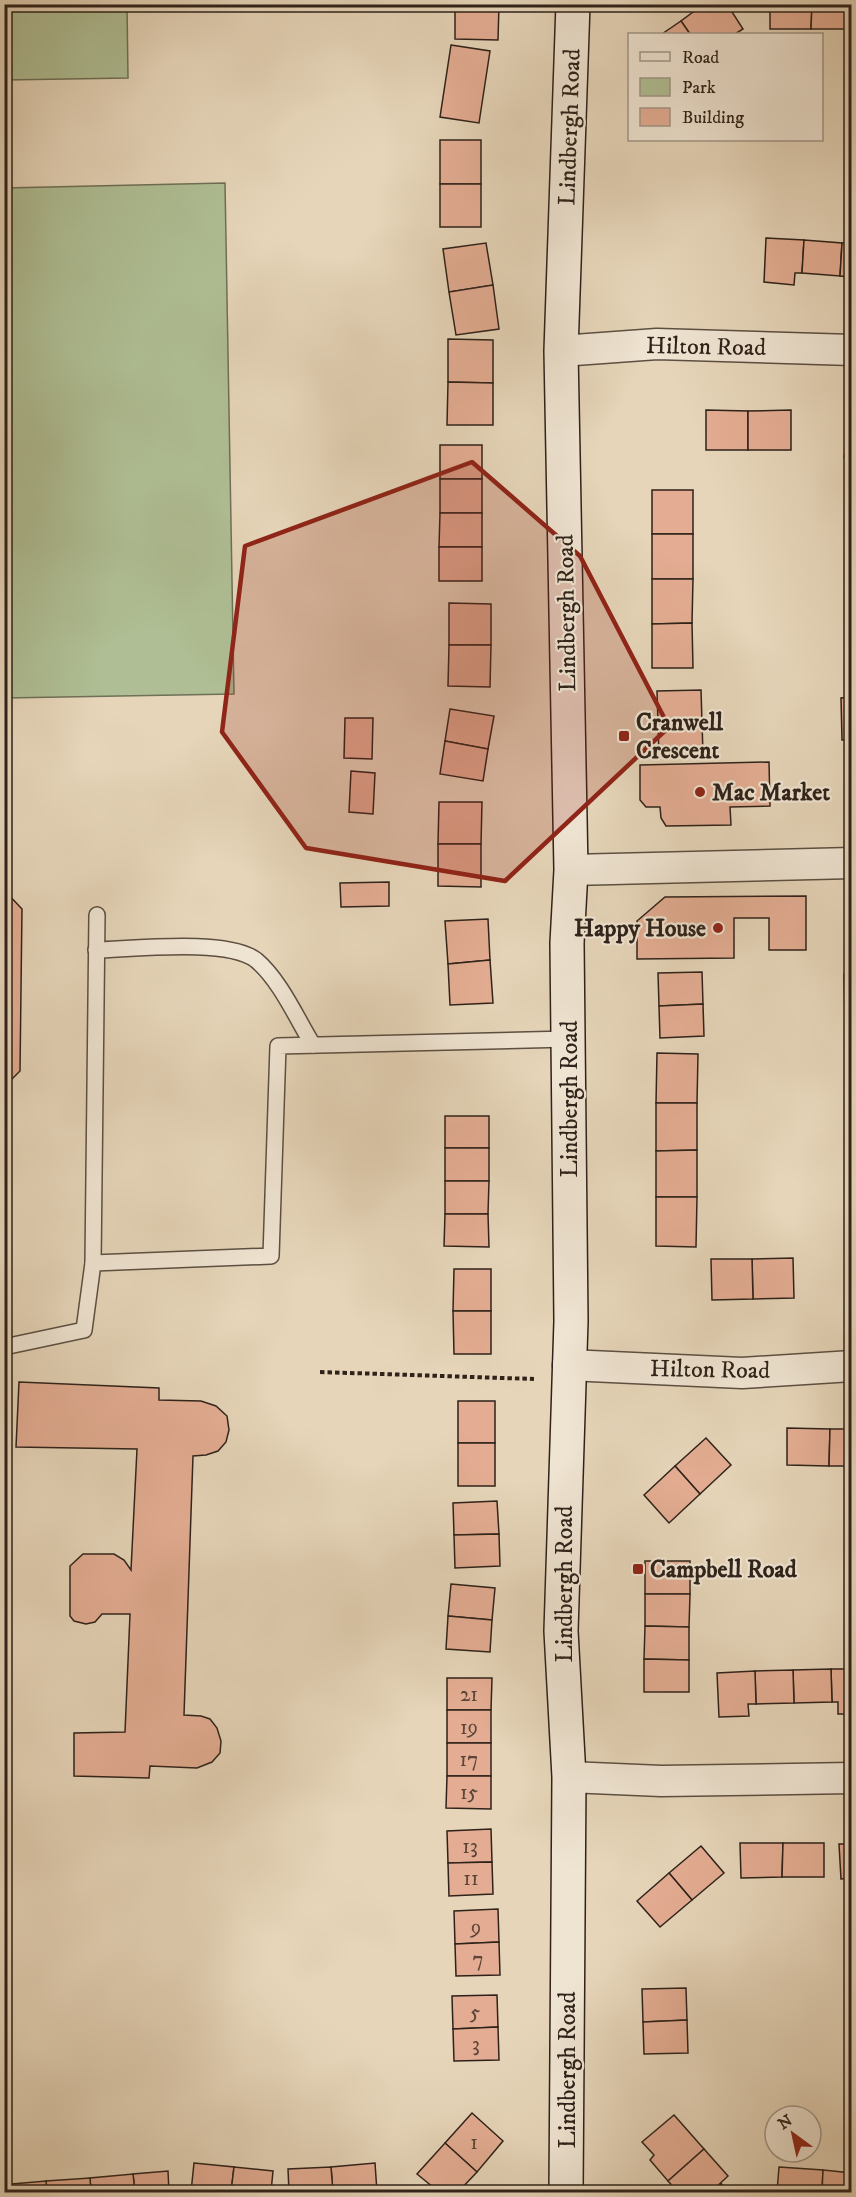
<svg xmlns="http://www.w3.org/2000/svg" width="856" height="2197" viewBox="0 0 856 2197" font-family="'IM FELL DW Pica',serif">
<rect width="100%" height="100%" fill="#e6d5b9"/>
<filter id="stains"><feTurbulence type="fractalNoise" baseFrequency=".00333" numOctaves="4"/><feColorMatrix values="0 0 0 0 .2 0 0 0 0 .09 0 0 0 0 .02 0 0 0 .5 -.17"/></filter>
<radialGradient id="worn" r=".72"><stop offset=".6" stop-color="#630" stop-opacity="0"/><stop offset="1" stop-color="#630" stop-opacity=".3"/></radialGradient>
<g fill="#afbe94" stroke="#6e7057" stroke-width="1.5">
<path d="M4 5H127L128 78 5 80Z"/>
<path d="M225 183 234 694 5 698V188Z"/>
</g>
<g fill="#e4ad93" stroke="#2e221a" stroke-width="1.5">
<path d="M455 4H499L498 40 455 39Z"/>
<path d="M704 4H727L743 29 735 34H690L681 21Z"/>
<path d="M770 4H812L811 29H770Z"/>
<path d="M812 4H852V29H811Z"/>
<path d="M681 21 690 34H662Z"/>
<path d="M451 45 490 51 479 123 440 117Z"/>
<rect x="440" y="140" width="41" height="44"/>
<rect x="440" y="184" width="41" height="43"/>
<path d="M766 238 804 240 802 273H795L794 285 764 282Z"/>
<path d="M804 240 842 243 840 276 802 273Z"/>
<path d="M486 243 493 285 449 292 443 249Z"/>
<path d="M842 243H852V277L840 276Z"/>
<path d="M493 285 499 329 456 335 449 292Z"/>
<path d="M448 339 493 340V383L448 382Z"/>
<path d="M448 382 493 383V425H447Z"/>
<path d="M706 410 748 411V450H706Z"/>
<path d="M791 410V450H748V411Z"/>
<path d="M852 419V458L844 457Z"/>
<rect x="440" y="445" width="42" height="34"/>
<rect x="440" y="479" width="42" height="34"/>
<rect x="652" y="490" width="41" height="44"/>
<path d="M440 513H482V547H439Z"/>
<rect x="652" y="534" width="41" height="45"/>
<rect x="439" y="547" width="43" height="34"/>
<path d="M652 579H693L692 623 652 624Z"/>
<path d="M449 603 491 604V645H449Z"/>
<path d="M692 623 693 668H652V624Z"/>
<path d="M449 645H491L490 687 448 686Z"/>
<path d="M701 690 702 722 658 724 657 691Z"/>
<path d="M852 697V740H842L841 698Z"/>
<path d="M450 709 494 716 488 749 445 741Z"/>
<path d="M345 718H373L372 759 344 758Z"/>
<path d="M702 722 703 754 659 756 658 724Z"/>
<path d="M445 741 488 749 483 781 440 774Z"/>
<path d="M769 762 770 806 730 807 731 825 666 826 661 818 660 807H646L640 800V765Z"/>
<path d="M351 771 375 773 373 814 349 812Z"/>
<path d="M439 802H482L481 844H438Z"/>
<path d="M438 844H481V887L438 886Z"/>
<path d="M389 882V906L341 907 340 883Z"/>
<path d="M4 890 22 909 20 1071 4 1087Z"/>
<path d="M806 896V950H769V918H734V958L637 959V921L665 897Z"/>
<path d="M488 919 490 960 448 964 445 921Z"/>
<path d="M490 960 493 1003 450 1005 448 964Z"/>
<path d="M702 972 703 1004 659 1006 658 973Z"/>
<path d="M844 974H852V1012L845 1013Z"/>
<path d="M703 1004 704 1036 660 1038 659 1006Z"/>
<path d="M657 1053 698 1054 697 1103H656Z"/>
<path d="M656 1103H697V1150L656 1151Z"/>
<rect x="445" y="1116" width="44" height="32"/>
<rect x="445" y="1148" width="44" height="33"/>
<path d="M697 1150V1197H656V1151Z"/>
<path d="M445 1181H489L488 1214H445Z"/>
<path d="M656 1197H697L696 1247 656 1246Z"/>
<path d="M445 1214H488L489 1247 444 1246Z"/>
<path d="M793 1258 794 1298 753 1299 752 1259Z"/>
<path d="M711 1259H752L753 1299 712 1300Z"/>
<path d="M454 1269H491V1311H453Z"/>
<path d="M453 1311H491V1354H454Z"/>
<path d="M19 1382 159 1388V1400L201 1401 216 1406 227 1416 229 1430 226 1442 218 1451 206 1455 193 1456 184 1715 201 1716 210 1719 217 1728 221 1741 220 1753 212 1762 197 1768 150 1766 149 1778 74 1776V1733L125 1732 130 1614H102L95 1622 86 1624 74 1621 70 1616V1566L83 1554H114L124 1560 131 1570 137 1449 16 1447Z"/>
<rect x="458" y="1401" width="37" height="42"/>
<path d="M787 1428 830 1429 829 1466 787 1465Z"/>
<path d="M830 1429H852V1466H829Z"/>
<path d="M706 1438 731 1465 700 1494 675 1466Z"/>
<rect x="458" y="1443" width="37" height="43"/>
<path d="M675 1466 700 1494 669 1523 644 1495Z"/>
<path d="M497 1501 499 1534 454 1535 453 1503Z"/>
<path d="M499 1534 500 1566 455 1568 454 1535Z"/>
<rect x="645" y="1561" width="45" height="33"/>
<path d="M451 1584 495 1588 492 1620 448 1616Z"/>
<path d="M645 1594H690L689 1627 645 1626Z"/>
<path d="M448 1616 492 1620 490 1652 446 1649Z"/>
<path d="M645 1626 689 1627V1660L644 1659Z"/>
<path d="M644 1659 689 1660V1692H644Z"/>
<path d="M831 1669H852V1714H838V1702H832Z"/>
<path d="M831 1669 832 1702 794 1703 793 1670Z"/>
<path d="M793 1670 794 1703 756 1704 755 1671Z"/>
<path d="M755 1671 756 1704H748L749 1716 719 1717 717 1673Z"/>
<path d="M447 1678H492L491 1710H447Z"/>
<rect x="447" y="1710" width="44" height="33"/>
<rect x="447" y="1743" width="44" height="33"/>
<path d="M447 1776H491V1809L446 1808Z"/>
<path d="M491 1829 492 1862 448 1863 447 1831Z"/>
<path d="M740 1843H783L782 1877 741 1878Z"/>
<path d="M783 1843H824V1877H782Z"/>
<path d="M839 1844H852V1878L841 1879Z"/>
<path d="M701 1846 724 1873 692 1900 669 1873Z"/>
<path d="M492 1862 493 1894 449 1896 448 1863Z"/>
<path d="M669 1873 692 1900 660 1927 637 1901Z"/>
<path d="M498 1909 499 1942 455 1944 454 1911Z"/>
<path d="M499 1942 500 1975 456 1976 455 1944Z"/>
<path d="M686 1988 687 2020 643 2022 642 1989Z"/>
<path d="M497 1995 498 2027 453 2029 452 1996Z"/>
<path d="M687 2020 688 2053 644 2054 643 2022Z"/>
<path d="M498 2027 499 2060 454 2061 453 2029Z"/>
<path d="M472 2113 503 2141 477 2172 445 2143Z"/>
<path d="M674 2115 704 2149 668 2181 650 2160 654 2155 642 2142Z"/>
<path d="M445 2143 477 2172 458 2192H439L417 2174Z"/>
<path d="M704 2149 728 2176 711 2192H689L688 2190 686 2192H678L668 2181Z"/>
<path d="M194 2163 234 2167 231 2192H191Z"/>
<path d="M375 2163 377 2192H333L331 2167Z"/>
<path d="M234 2167 273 2171 271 2192H231Z"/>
<path d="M331 2167 333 2192H289L288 2169Z"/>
<path d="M779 2167 823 2170 822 2192H777Z"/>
<path d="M823 2170 852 2173V2192H822Z"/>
<path d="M168 2171 169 2192H135L133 2174Z"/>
<path d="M133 2174 135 2192H91L90 2178Z"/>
<path d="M90 2178 91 2192H47L46 2181Z"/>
<path d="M46 2181 47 2192H12V2184Z"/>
</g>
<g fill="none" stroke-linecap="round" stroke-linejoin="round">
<defs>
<g id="lane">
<path d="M96 950C133 949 228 938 256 960 280 980 297 1019 313 1045"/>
<path d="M93 1263 271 1256 278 1046 568 1039"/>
<path d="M4 1347 84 1330 93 1263 97 915"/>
</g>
<g id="street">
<path d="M561 351 657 344 852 350"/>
<path d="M571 870 852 863"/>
<path d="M568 1365 742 1373 852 1366"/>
<path d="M569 1777 661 1781 852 1778"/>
</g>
<path id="secondary" d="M566 2192 569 1777 561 1631 571 1321 567 943 571 870 561 351 573 4"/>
</defs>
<use href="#lane" stroke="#5c4f42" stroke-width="18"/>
<use href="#street" stroke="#5c4f42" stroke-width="33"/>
<use href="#secondary" stroke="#2e221a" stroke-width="36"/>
<g stroke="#2e221a" stroke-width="4" stroke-dasharray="4.5 3" stroke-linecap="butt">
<path d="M320 1372 534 1379"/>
<path d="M720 2184 727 2192"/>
</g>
<use href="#lane" stroke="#efe4d2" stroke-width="15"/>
<use href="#street" stroke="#efe4d2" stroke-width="30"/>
<use href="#secondary" stroke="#efe4d2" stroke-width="33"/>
</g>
<path fill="#8f2418" fill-opacity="0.2" stroke="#8f2418" stroke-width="4.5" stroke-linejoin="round" d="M472 462 580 556 669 727 505 881 306 848 222 732 245 546Z"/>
<g fill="#8f2418" stroke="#efe4d2" stroke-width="2">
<rect x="618" y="730" width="12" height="12" rx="3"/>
<circle cx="700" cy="792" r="6"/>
<circle cx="718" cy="928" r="6"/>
<rect x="632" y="1563" width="12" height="12" rx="3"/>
</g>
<g text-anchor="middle" stroke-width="4.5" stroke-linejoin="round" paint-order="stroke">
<g font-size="21" fill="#5c4538">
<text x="469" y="1701">21</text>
<text x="469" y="1734">19</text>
<text x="469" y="1766">17</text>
<text x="469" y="1799">15</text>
<text x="470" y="1853">13</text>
<text x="471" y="1885">11</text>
<text x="476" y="1934">9</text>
<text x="478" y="1966">7</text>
<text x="475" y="2019">5</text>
<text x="476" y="2051">3</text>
<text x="474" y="2149">1</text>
</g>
<g font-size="24" fill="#2e221a" stroke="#efe4d2">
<text transform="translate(569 127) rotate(-88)" y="8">Lindbergh Road</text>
<text transform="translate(706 346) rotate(1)" y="8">Hilton Road</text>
<text transform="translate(566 613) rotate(-91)" y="8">Lindbergh Road</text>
<text transform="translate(569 1099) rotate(-90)" y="8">Lindbergh Road</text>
<text transform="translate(710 1369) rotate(1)" y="8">Hilton Road</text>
<text transform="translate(564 1584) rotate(-90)" y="8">Lindbergh Road</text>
<text transform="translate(567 2070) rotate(-90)" y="8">Lindbergh Road</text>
</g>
<g font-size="24" font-weight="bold" fill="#2e221a" stroke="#efe4d2" text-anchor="start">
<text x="636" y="730">Cranwell<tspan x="636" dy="28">Crescent</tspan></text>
<text x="712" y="800">Mac Market</text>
<text x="706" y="936" text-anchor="end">Happy House</text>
<text x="650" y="1577">Campbell Road</text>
</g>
</g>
<rect width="856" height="2197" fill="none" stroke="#e6d5b9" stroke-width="24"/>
<rect x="6" y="6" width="844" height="2185" fill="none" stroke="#2e221a" stroke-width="3"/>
<rect x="12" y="12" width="832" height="2173" fill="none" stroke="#2e221a" stroke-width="1.5"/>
<rect x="628" y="33" width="195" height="108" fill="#efe4d2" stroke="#a29688" stroke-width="1.5"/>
<rect x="640" y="52" width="30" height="9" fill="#efe4d2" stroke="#a29688" stroke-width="1.5"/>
<text x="682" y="63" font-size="18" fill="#2e221a">Road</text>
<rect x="640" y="78" width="30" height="18" fill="#afbe94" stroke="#a29688" stroke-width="1.5"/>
<text x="682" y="93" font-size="18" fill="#2e221a">Park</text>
<rect x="640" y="108" width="30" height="18" fill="#e4ad93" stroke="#a29688" stroke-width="1.5"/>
<text x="682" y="123" font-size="18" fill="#2e221a">Building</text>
<g transform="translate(793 2134) rotate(327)"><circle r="28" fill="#efe4d2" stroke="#a29688" stroke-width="1.5"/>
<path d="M0-4.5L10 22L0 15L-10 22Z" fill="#8f2418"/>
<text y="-9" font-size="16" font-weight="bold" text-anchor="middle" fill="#2e221a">N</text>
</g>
<rect width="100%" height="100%" filter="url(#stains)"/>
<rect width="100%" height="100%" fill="url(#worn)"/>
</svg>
